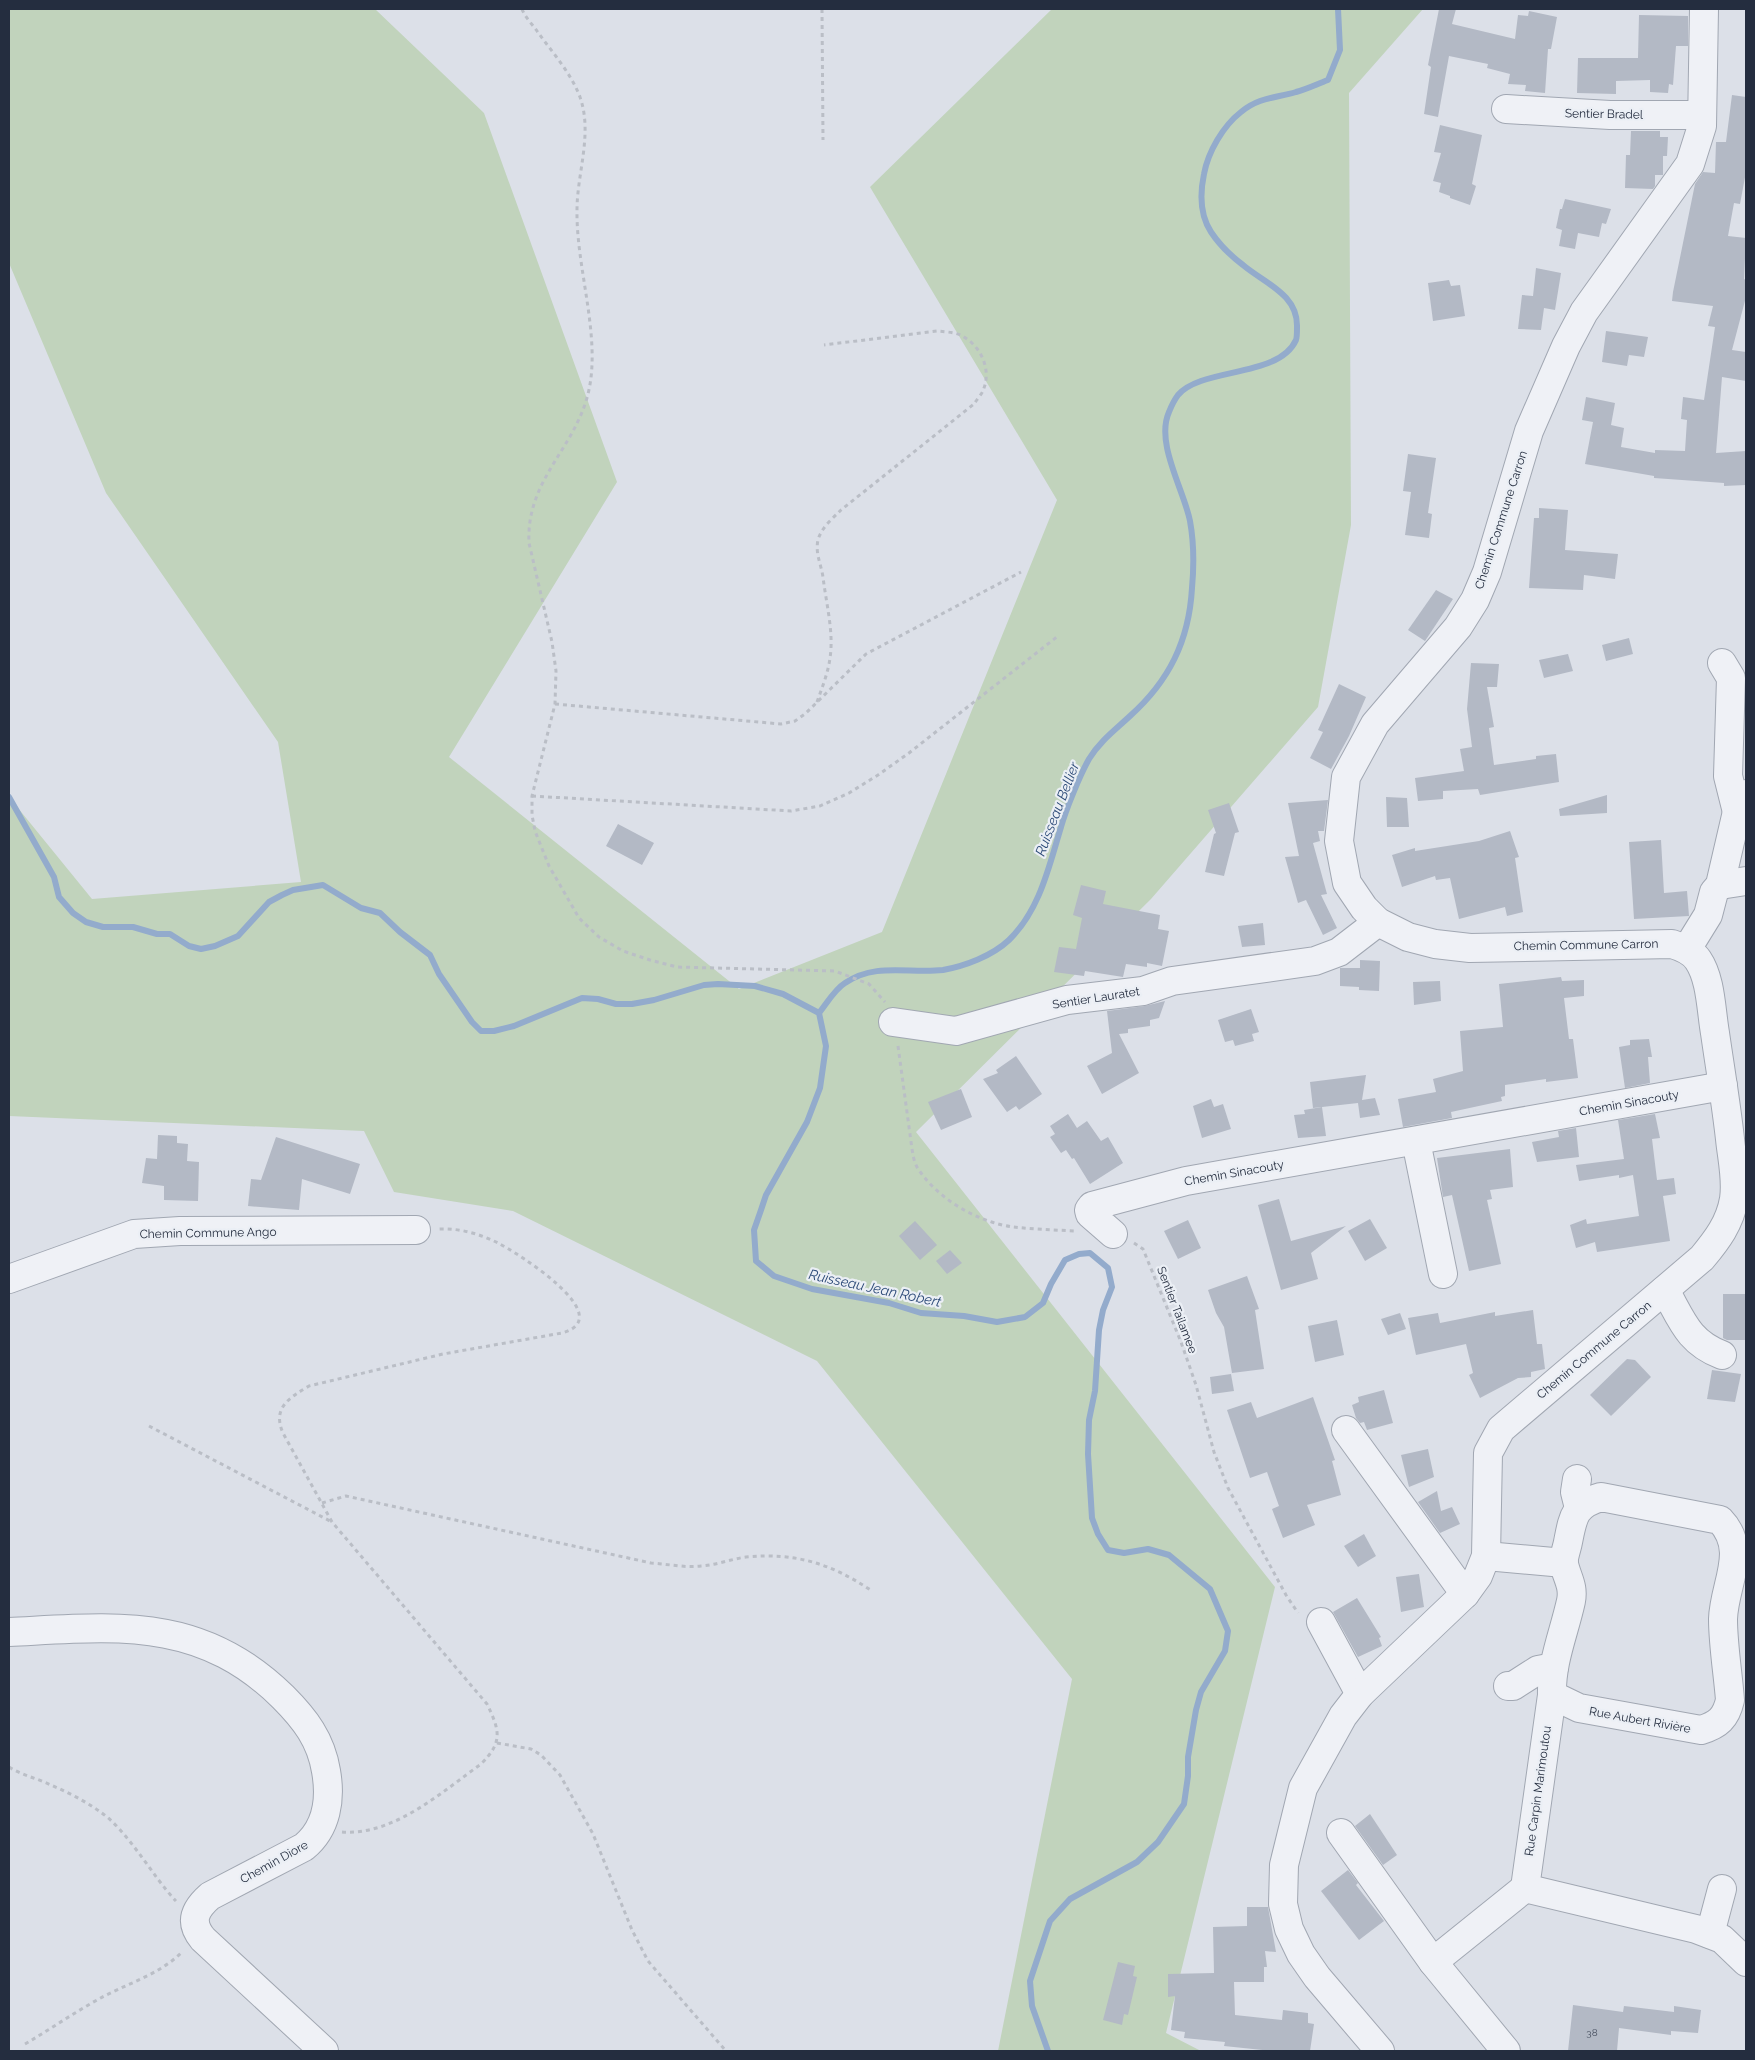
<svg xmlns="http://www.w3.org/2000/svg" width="1755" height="2060" viewBox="0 0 1755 2060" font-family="Raleway,sans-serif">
<rect width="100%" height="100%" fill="#dce0e8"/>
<path fill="#c1d3bc" d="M9 9H375L484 113 617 482 449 757 739 989 882 932 1057 500 870 187 1052 9H1423L1349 93 1351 525 1318 707 1151 899 916 1132 1275 1587 1166 2033 1201 2051H998L1072 1679 817 1361 513 1211 394 1192 364 1131 9 1116V797L92 899 301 882 278 742 106 493 9 263Z"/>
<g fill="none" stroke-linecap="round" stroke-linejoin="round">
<g stroke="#93abcc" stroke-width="6">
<path d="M9 797 54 877 59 897 73 913 86 922 103 927H133L157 934H170L189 946 201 949 215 946 238 936 269 902 282 895 293 890 323 885 361 908 380 913 400 932 430 955 439 974 472 1022 481 1031H494L514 1026 582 998 598 999 616 1004H632L654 1000 704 985 718 984 755 986 783 994 819 1013 826 1046 820 1088 807 1122 766 1195 761 1210 754 1230 756 1261 774 1276 812 1289 889 1303 921 1313 964 1316 997 1322 1025 1317 1043 1303 1051 1284 1065 1260 1079 1254 1090 1253 1108 1268 1112 1287 1103 1310 1099 1330 1095 1391 1089 1420 1088 1454 1092 1518 1098 1534 1108 1550 1124 1553 1148 1549 1169 1555 1210 1589 1228 1631 1225 1651 1201 1692 1196 1710 1188 1757V1776L1184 1804 1158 1842 1137 1862 1070 1899 1050 1921 1030 1981 1032 2006 1048 2051"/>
<path d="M819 1013C827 1003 835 989 845 983 876 962 909 974 943 970 965 966 992 956 1009 940 1040 910 1049 866 1061 827 1066 809 1080 775 1089 759 1100 741 1115 730 1130 716 1169 681 1189 641 1192 588 1194 566 1194 543 1190 521 1184 490 1155 443 1169 412 1171 407 1175 399 1178 395 1202 367 1279 378 1296 340 1297 338 1297 329 1297 327 1298 294 1264 283 1243 265 1231 256 1219 244 1211 232 1200 215 1200 193 1204 174 1208 152 1223 126 1241 112 1259 97 1276 98 1296 92 1307 89 1317 84 1328 80L1340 50 1338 9"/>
</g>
</g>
<g fill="#b3b9c5">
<path d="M1439 9H1456L1452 24 1515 39 1518 15 1528 16 1529 11 1557 17 1551 49H1548L1545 93 1525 91 1526 85 1508 84 1510 74 1487 68 1488 64 1449 56 1438 117 1424 114 1431 67 1428 65Z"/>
<path d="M1639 15 1688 16V46H1676L1673 85 1669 84 1668 93 1650 92V80L1616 81V94L1577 93 1578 58H1638Z"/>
<path d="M1732 95 1746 97V172L1740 204 1734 203 1728 236 1746 238 1744 279 1746 280V297L1732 350 1746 352V381L1722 377 1716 453 1746 451V485L1724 486V483L1654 478V476L1585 464 1593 422 1582 420 1586 397 1615 403 1611 425 1624 428 1621 447 1655 453V450L1685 451 1687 420 1681 419 1683 397 1704 400 1715 327 1708 326 1713 306 1672 301 1673 292 1695 184 1703 172 1715 173 1716 142H1726Z"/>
<path d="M1440 125 1482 135 1472 184 1476 186 1470 205 1450 198V196L1439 192 1441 183 1433 181 1441 153 1434 152Z"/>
<path d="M1631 131H1660V137H1668L1667 156H1663V175H1655V186L1653 189 1625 188 1626 155H1630Z"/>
<path d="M1565 199 1611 209 1606 224 1602 223 1599 237 1578 233 1575 249 1559 246 1562 230 1556 228 1560 209H1562Z"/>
<path d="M1536 268 1561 273 1555 310 1544 308 1541 330 1518 329 1522 295 1533 296Z"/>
<path d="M1449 280 1451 286 1460 285 1465 316 1433 321 1428 283Z"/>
<path d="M1606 331 1648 337 1644 357 1629 355 1627 366 1602 362Z"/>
<path d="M1408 454 1436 458 1428 513 1432 514 1429 538 1405 535 1411 492 1403 491Z"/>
<path d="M1539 508 1568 510 1565 550 1618 554 1615 579 1584 575 1583 590 1529 588 1534 518H1539Z"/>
<path d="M1436 590 1453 599 1425 641 1408 630Z"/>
<path d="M1629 638 1633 654 1606 661 1602 645Z"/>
<path d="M1568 654 1573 671 1544 678 1539 660Z"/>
<path d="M1471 663 1499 664 1497 687H1487L1494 727 1489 728 1494 765 1536 759V756L1556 754 1559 782 1480 795 1478 789 1443 791V799L1418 801 1415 778 1464 771 1460 749 1472 747 1467 709Z"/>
<path d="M1339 684 1366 697 1349 736 1331 769 1310 758 1323 732 1318 730Z"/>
<path d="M1607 795V813L1560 816 1559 809Z"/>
<path d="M1386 797 1407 798 1409 827H1387Z"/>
<path d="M1328 800 1324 831H1318L1320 841 1313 843 1327 894 1321 895 1337 928 1323 935 1306 900 1298 903 1285 857 1299 856 1288 803Z"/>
<path d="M1229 803 1239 832 1235 833 1224 876 1205 872 1214 834 1216 833 1208 810Z"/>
<path d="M618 824 654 843 642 865 606 846Z"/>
<path d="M1510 831 1519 857 1515 858 1523 912 1507 916 1505 907 1459 919 1450 878 1436 880 1435 876 1402 887 1392 855 1415 848V851L1479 841Z"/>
<path d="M1661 840 1664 893 1687 891 1689 916 1634 919 1629 842Z"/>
<path d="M1081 885 1106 891 1103 904 1160 915 1158 929 1169 931 1162 966 1147 963V967L1126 964 1123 977 1085 971 1084 976 1054 972 1059 947 1076 949 1082 918 1073 915Z"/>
<path d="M1263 923 1265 945 1242 947 1238 926Z"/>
<path d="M1360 960 1380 961 1379 991 1359 990V987L1340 986V968H1360Z"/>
<path d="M1561 977 1562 981 1584 980V996L1564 998 1569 1039H1573L1578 1078 1546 1082V1079L1505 1085V1096L1501 1097 1502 1101 1451 1112 1452 1118 1403 1127 1398 1099 1436 1092 1433 1079 1463 1071 1460 1031 1503 1027 1499 984Z"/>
<path d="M1440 981 1441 1001 1414 1005 1413 982Z"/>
<path d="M1165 1001 1159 1018 1150 1020V1026L1128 1029V1033L1119 1034 1139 1073 1102 1094 1087 1066 1112 1053 1107 1011 1145 1006Z"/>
<path d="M1251 1009 1259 1032 1252 1034 1254 1041 1235 1046 1233 1040 1225 1042 1218 1020Z"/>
<path d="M1649 1039 1652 1057H1648L1650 1083 1625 1088 1619 1047 1630 1045V1040Z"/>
<path d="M1016 1056 1042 1094 1019 1110 1016 1106 1007 1112 983 1079 998 1073 996 1070Z"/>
<path d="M1366 1075 1362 1100 1375 1098 1380 1115 1360 1118 1358 1103 1313 1108 1310 1082Z"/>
<path d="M961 1089 972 1117 941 1130 928 1102Z"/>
<path d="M1211 1099 1214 1107 1223 1104 1231 1129 1202 1138 1193 1106Z"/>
<path d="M1322 1107 1326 1136 1298 1138 1294 1115 1305 1114 1304 1110Z"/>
<path d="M1068 1114 1077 1128 1087 1121 1101 1141 1108 1137 1123 1163 1090 1184 1074 1158 1072 1159 1066 1150 1061 1153 1050 1137 1055 1134 1050 1126Z"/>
<path d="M1655 1114 1660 1138 1652 1139 1657 1180 1674 1178 1676 1194 1663 1196 1670 1241 1597 1252 1595 1242 1576 1248 1570 1225 1586 1219 1587 1224 1639 1216 1633 1175 1619 1178V1175L1579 1181 1576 1165 1624 1159 1618 1120Z"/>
<path d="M1576 1128 1579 1157 1537 1162 1532 1142 1559 1137 1558 1131Z"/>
<path d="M158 1135 177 1136V1143L188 1144 187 1161 199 1162 198 1201 164 1200V1186L142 1183 146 1158 157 1159Z"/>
<path d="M276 1137 360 1164 350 1194 302 1179 299 1210 248 1206 251 1179 261 1180Z"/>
<path d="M1510 1149 1513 1187 1490 1190 1492 1199 1487 1200 1501 1264 1469 1271 1452 1195 1443 1197 1437 1158Z"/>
<path d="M1279 1199 1291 1241 1346 1226 1311 1253 1318 1279 1281 1290 1258 1205Z"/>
<path d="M1370 1219 1387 1248 1365 1261 1348 1231Z"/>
<path d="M1188 1220 1201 1248 1178 1259 1164 1231Z"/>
<path d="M915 1221 937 1245 920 1260 899 1236Z"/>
<path d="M950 1250 962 1263 947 1274 936 1261Z"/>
<path d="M1247 1276 1259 1309 1255 1310 1264 1369 1232 1373 1224 1327 1216 1313 1208 1290Z"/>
<path d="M1723 1294H1746L1745 1340H1727L1723 1338Z"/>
<path d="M1533 1310 1537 1344H1542L1545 1369 1531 1372V1377L1518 1378 1480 1398 1469 1375 1473 1373 1466 1344 1416 1355 1408 1318 1438 1313 1440 1323 1495 1312V1316Z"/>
<path d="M1400 1313 1406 1329 1388 1335 1381 1319Z"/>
<path d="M1337 1320 1344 1355 1315 1362 1308 1326Z"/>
<path d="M1627 1359 1635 1360 1651 1377 1611 1416 1590 1395Z"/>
<path d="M1712 1370 1741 1374 1735 1402 1707 1399Z"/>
<path d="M1231 1374 1234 1391 1212 1394 1210 1377Z"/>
<path d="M1384 1390 1393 1423 1367 1430 1364 1422 1360 1423 1356 1418 1352 1405 1359 1402 1358 1397Z"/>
<path d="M1313 1397 1335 1460 1332 1461 1341 1495 1307 1505 1315 1525 1283 1538 1272 1509 1279 1506 1267 1472 1250 1478 1227 1410 1251 1402 1257 1418Z"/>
<path d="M1428 1449 1434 1477 1409 1487 1401 1455Z"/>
<path d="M1437 1491 1441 1511 1452 1507 1460 1524 1440 1533 1418 1502Z"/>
<path d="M1364 1534 1376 1556 1358 1567 1344 1546Z"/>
<path d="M1419 1574 1424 1607 1401 1612 1396 1577Z"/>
<path d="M1357 1598 1381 1637 1379 1638 1382 1646 1358 1657 1333 1612Z"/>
<path d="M1370 1814 1397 1855 1383 1865 1355 1826Z"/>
<path d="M1348 1870 1358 1883 1356 1885 1384 1921 1359 1940 1321 1891Z"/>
<path d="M1247 1907H1268L1276 1952 1265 1951 1267 1967H1264V1982H1234L1235 2015 1282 2020 1283 2010 1308 2013V2023L1314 2024 1310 2051H1272L1224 2046 1225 2042 1184 2038 1185 2032 1171 2030 1175 1996 1168 1997V1974L1214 1973 1213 1927 1247 1926Z"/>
<path d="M1118 1962 1135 1966 1133 1976 1137 1977 1128 2015 1124 2014 1122 2025 1103 2020Z"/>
<path d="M1573 2005 1623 2012 1624 2006 1674 2012V2006L1701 2010 1698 2033 1671 2031V2035L1619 2028 1617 2051H1568Z"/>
</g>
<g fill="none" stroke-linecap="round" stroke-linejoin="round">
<defs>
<g id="minor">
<path d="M1506 109 1610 115H1702"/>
<path d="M1722 663 1731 678 1728 776 1737 812"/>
<path d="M1720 885 1746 881"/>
<path d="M1687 949 1708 915 1714 892 1720 885 1736 816 1746 794"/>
<path d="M893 1022 956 1031 1067 1000 1143 991 1172 981 1315 961 1339 952 1378 922"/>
<path d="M1416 1141 1443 1274"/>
<path d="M1113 1234 1090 1214 1089 1210 1092 1206 1186 1181 1723 1086"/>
<path d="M9 1279 134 1234 180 1231 416 1230"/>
<path d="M1665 1290C1682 1320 1688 1342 1722 1355"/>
<path d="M1346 1430 1465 1594"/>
<path d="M1577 1479 1575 1492 1579 1508"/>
<path d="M1601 1497 1720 1520C1749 1550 1724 1584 1723 1619 1723 1645 1728 1674 1730 1700 1726 1718 1718 1725 1701 1730L1579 1708 1552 1695C1551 1662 1564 1633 1571 1601 1574 1586 1567 1578 1564 1564 1563 1558 1567 1548 1568 1542 1573 1517 1574 1505 1601 1497Z"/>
<path d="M1486 1556 1564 1563"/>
<path d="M1321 1622 1360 1694"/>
<path d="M9 1632C115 1627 200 1615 283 1697 305 1719 321 1740 326 1771 331 1799 327 1828 304 1847L210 1896C194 1910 189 1922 203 1939L324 2051"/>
<path d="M1508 1686H1513L1538 1670 1554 1667"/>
<path d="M1552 1695 1525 1888 1696 1929 1722 1939 1746 1962"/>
<path d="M1341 1833 1433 1962 1506 2051"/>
<path d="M1710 1934 1722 1889"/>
<path d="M1433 1962 1525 1888"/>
<path d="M1380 2051 1317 1977 1301 1954 1289 1929 1283 1904 1284 1865 1303 1788 1343 1716 1360 1694 1465 1594 1478 1576 1486 1556 1488 1453 1501 1429 1702 1258C1717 1240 1730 1223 1734 1199 1737 1179 1732 1159 1730 1139 1726 1103 1720 1068 1715 1033 1711 1010 1711 979 1698 960 1692 951 1682 947 1672 944L1470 948 1435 944 1408 937 1378 922 1364 908 1347 883 1339 841 1346 777 1375 724 1458 627 1475 600 1487 572 1529 431 1566 346 1584 312 1690 164 1702 126 1704 9"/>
</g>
</defs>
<use href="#minor" stroke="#a1a7b2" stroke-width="30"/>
<g stroke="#babec6" stroke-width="3" stroke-dasharray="4 4" stroke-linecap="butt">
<path d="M522 9C525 17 532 24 537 31 552 52 571 73 580 97 593 134 577 173 577 210 576 269 602 338 588 394 574 450 526 480 529 543L552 642 556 671 555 704 532 796V815L535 831 549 866 579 918 599 937 623 951 650 960 677 967 835 971 869 984 885 1002"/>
<path d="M822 9 823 140"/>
<path d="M817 702C822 688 828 673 830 658 834 632 826 603 823 577 821 564 815 553 818 540 821 528 833 518 841 510L974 404C977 399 983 393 984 388 991 369 981 347 964 337 957 332 946 332 937 331L824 345"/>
<path d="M555 704 781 724 795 721 805 714 866 654 1021 572"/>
<path d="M532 796 791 811 820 806 849 793 878 775 909 753 1058 636"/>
<path d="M898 1046 912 1149C913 1155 914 1162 917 1167 936 1198 977 1222 1013 1227 1033 1229 1054 1230 1075 1231"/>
<path d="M1134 1243 1143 1249 1181 1342 1196 1385 1214 1452 1228 1488 1286 1595 1298 1613"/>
<path d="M149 1426 330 1521"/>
<path d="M322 1503 346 1496 651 1563C668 1564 685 1568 701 1566 717 1565 731 1559 746 1557 795 1552 832 1564 872 1591"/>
<path d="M497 1743 531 1749 541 1755 560 1775 593 1834 632 1930 648 1961 726 2051"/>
<path d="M9 1767C20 1774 32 1777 44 1782 63 1790 82 1799 99 1811 127 1829 152 1876 176 1901"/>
<path d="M342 1832C393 1836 442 1792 481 1764 503 1742 500 1731 487 1704L332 1522 283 1433C272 1408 289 1398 309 1386L443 1354 562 1333C620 1317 516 1252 498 1243 480 1234 460 1228 439 1229"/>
<path d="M25 2044C49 2030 72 2014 97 2000 125 1984 160 1975 183 1951"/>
</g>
<use href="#minor" stroke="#eff1f6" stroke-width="28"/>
</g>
<g text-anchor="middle" stroke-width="4.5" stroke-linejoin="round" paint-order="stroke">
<g font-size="10" fill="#485060">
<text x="1592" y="2036">38</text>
</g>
<g font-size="12" fill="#242d3f" stroke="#ebeff5">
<text transform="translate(1604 114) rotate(1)" y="4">Sentier Bradel</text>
<text transform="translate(1501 520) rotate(-72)" y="4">Chemin Commune Carron</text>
<text transform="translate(1586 945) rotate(-1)" y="4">Chemin Commune Carron</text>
<text transform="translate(1096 998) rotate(-9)" y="4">Sentier Lauratet</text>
<text transform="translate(1629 1103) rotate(-10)" y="4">Chemin Sinacouty</text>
<text transform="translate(1234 1173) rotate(-10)" y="4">Chemin Sinacouty</text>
<text transform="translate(208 1233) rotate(-1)" y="4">Chemin Commune Ango</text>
<text transform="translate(1177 1310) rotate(69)" y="4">Sentier Tailamee</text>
<text transform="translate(1594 1350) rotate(-40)" y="4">Chemin Commune Carron</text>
<text transform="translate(1640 1720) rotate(10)" y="4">Rue Aubert Rivière</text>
<text transform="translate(1538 1791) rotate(-82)" y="4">Rue Carpin Marimoutou</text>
<text transform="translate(274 1862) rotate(-29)" y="4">Chemin Diore</text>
</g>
<g font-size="14" font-style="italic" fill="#2b4977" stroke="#ebeff5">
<text transform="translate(1057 809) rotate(-69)" y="5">Ruisseau Bellier</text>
<text transform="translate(875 1288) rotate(12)" y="5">Ruisseau Jean Robert</text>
</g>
</g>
<rect width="1755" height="2060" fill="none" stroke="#242d3f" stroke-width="20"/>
</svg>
